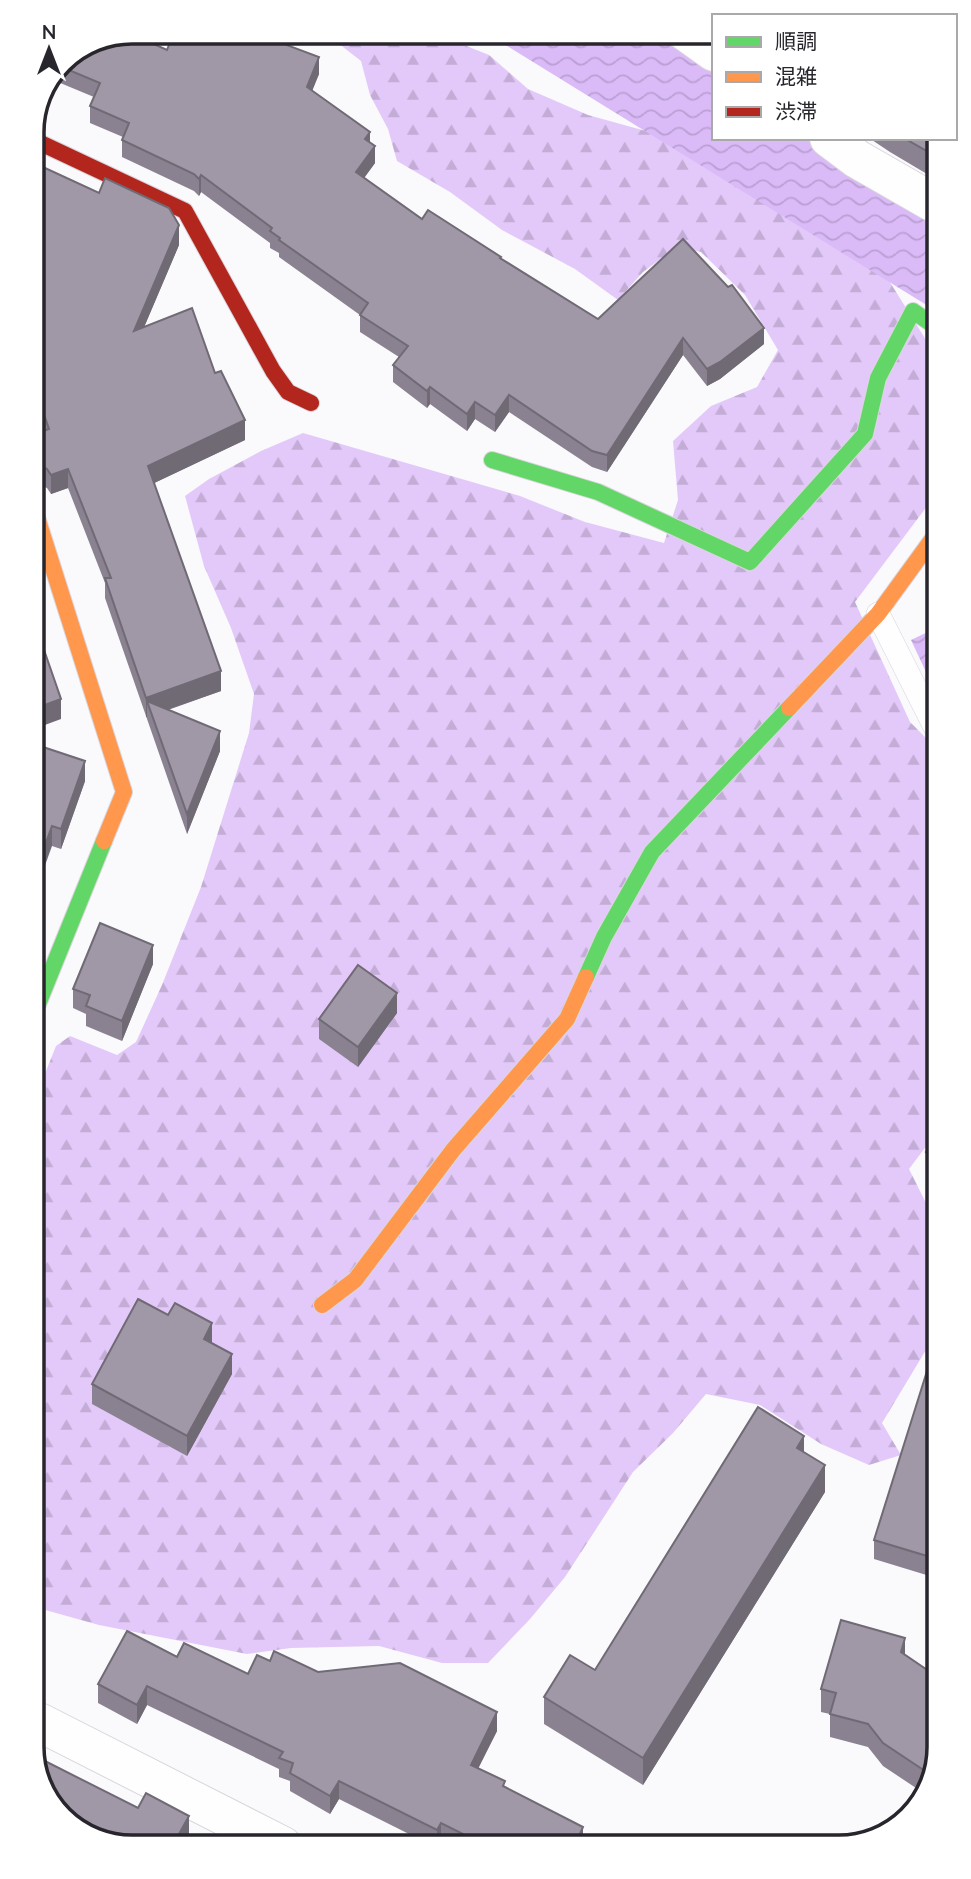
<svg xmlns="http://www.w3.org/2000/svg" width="971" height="1879" viewBox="0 0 971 1879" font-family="Lato,'Noto Sans JP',sans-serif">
<defs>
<pattern id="forest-firs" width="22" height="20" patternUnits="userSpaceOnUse" patternTransform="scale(1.75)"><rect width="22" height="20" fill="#e3c9f9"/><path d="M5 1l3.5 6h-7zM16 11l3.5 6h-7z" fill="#c3acd6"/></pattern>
<pattern id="water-waves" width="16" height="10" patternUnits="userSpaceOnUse" patternTransform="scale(1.75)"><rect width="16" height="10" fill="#dabaf7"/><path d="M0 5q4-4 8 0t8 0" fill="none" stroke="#bba0d4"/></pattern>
</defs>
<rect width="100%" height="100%" fill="#faf9fc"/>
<path fill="url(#forest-firs)" d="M314 32H414L454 41 489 55 528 89 588 115 653 133 883 271 926 340 933 347 934 497 855 602 910 722 935 747 937 1132 909 1169 929 1209 937 1214 938 1330 882 1423 901 1455 869 1465 821 1444 760 1405 706 1394 673 1433 633 1472 565 1577 530 1619 488 1663H442L379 1646 291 1648 247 1654 99 1625 38 1608 36 1096 56 1046 70 1036 117 1055 136 1042 162 985 201 887 249 733 254 694 231 628 204 566 185 496 209 479 261 451 303 433 520 496 585 522 664 543 678 500 673 441 711 406 757 387 778 350 745 295 701 252 678 246 643 272 618 300 575 269 502 230 450 192 397 161 388 129 370 95 361 61 329 36Z"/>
<g fill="url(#water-waves)">
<path d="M460 32H650L714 73V138H818L933 209V309L504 44Z"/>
<path d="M934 629 935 689H934L911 640Z"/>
</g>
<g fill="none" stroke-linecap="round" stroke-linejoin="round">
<defs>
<path id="lane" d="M878 614 935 727"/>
<g id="street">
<path d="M686 32 714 52"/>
<path d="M829 138 857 159 932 202"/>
<path d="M39 1722 283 1846"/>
</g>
<g id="fast">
<path d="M492 460 598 492 750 562 865 434 878 378 913 311 933 325"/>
<path d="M586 977 604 937 652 852 789 708"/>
<path d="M36 1009 104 841"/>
</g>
<g id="slow">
<path d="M33 505 124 792 104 841"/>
<path d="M789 708 878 614 934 537"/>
<path d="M322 1305 355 1280 453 1150 567 1019 586 977"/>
</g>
<path id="jam" d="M32 139 185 211 273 371 288 392 311 403"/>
</defs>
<use href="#lane" stroke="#d9d6dc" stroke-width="24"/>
<use href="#street" stroke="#d9d6dc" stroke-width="40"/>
<use href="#fast" stroke="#d9d6dc" stroke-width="18"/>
<use href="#slow" stroke="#d9d6dc" stroke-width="18"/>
<use href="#jam" stroke="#d9d6dc" stroke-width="18"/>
<use href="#lane" stroke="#fefeff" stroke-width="23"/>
<use href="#street" stroke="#fefeff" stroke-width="38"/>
<use href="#fast" stroke="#63d668" stroke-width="16"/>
<use href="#slow" stroke="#ff974d" stroke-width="16"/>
<use href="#jam" stroke="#b3261e" stroke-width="16"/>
</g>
<g fill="#8a8290">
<path d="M167 50 319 74 312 90 370 143 375 163 364 178 422 219 501 259 598 319 764 344 720 379 707 386 683 355 607 472 592 467 509 412 495 432 475 419 467 431 430 404 427 408 393 382V365L399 357 360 332V315L279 257V253L270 248V243L201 192 199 196 194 191 122 157V140L123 137 90 123V106L94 97 53 80 61 61Z"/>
<path d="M869 138H932V177L890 152Z"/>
<path d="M32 162 179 245 144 327 215 373 245 440 154 483 221 691 168 710 220 751 187 834 105 598V583L68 488 51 494 47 488 38 484H33V435L43 431 33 403Z"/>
<path d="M34 744 85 781 61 849 52 846Z"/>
<path d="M153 964 122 1041 86 1026V1014L73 1008V989Z"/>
<path d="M397 1013 358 1067 319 1039V1019Z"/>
<path d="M937 1142V1183L926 1171V1152Z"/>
<path d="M212 1343 232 1374 187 1456 92 1404V1384Z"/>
<path d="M938 1346 939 1607 931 1606V1587L933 1577 874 1559V1540Z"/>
<path d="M804 1452 825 1492 643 1785 544 1724V1697L595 1670Z"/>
<path d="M905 1655 939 1747 925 1794 883 1766 868 1747 830 1737V1714L821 1712V1689Z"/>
<path d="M177 1657 248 1674 270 1661 318 1672 497 1731 478 1768 583 1843 447 1844 441 1841 440 1844H429L339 1799 330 1814 290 1791V1781L279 1777V1769L147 1705 137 1724 98 1703V1684Z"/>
</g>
<g fill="#706a75">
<path d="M319 57V74L307 104V87Z"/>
<path d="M370 132V149L365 139Z"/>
<path d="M375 146V163L356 189V172Z"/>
<path d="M201 175V192L199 196V179Z"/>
<path d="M179 225V245L134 351V331Z"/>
<path d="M764 328V344L720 379 707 386V369Z"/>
<path d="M683 338V355L607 472V455Z"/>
<path d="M430 387V404L427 408V391Z"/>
<path d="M509 395V412L495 432V415Z"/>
<path d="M475 402V419L467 431V414Z"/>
<path d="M245 420V440L148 486V466Z"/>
<path d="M68 469V488L51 494V475Z"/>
<path d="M221 671V691L152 715 147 701V717H146V698Z"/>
<path d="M61 699V719L34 729V709Z"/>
<path d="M220 731V751L187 834V814Z"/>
<path d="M85 761V781L61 849V829Z"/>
<path d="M52 826V846L35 893V873Z"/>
<path d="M153 945V964L122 1041V1021Z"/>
<path d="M397 993V1013L358 1067V1047Z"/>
<path d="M212 1323V1343L204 1339Z"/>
<path d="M232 1354V1374L187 1456V1436Z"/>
<path d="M804 1436V1463L797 1448Z"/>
<path d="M825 1465V1492L643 1785V1758Z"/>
<path d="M905 1638V1660L901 1652Z"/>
<path d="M147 1686V1705L137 1724V1705Z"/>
<path d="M497 1712V1731L471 1783V1765Z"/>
<path d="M339 1781V1799L330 1814V1796Z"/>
<path d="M189 1816V1836L183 1847 179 1834Z"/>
<path d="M441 1823V1841L440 1844H437V1830Z"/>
<path d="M583 1827V1843H576Z"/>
</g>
<g fill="#a097a7" stroke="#706a75" stroke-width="2">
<path d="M174 32H252L319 57 307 87 370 132 365 139 375 146 356 172 422 219 428 210 501 257 500 258 598 319 683 239 728 287 732 285 764 328 720 362 707 369 683 338 607 455 592 451 509 395 495 415 475 402 467 414 430 387 427 391 393 365 408 346 360 315 368 303 279 240 280 238 270 231 272 228 201 175 199 179 194 174 122 140 129 123 90 106 100 83 59 66 61 61 129 33 167 50Z"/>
<path d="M904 138H932V154Z"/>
<path d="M32 162 99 193 105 178 169 208 179 225 134 331 192 308 215 373 221 371 245 420 148 466 221 671 146 698 105 578H111L68 469 51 475 47 469 38 464H33V435L49 429 33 383Z"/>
<path d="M34 621 61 699 34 709Z"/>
<path d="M147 701 220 731 187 814Z"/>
<path d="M34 744 85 761 61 829 52 826 35 873Z"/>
<path d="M100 923 153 945 122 1021 86 1006 90 995 73 989Z"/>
<path d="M358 965 397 993 358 1047 319 1019Z"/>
<path d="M937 1142V1164L926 1152Z"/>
<path d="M138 1299 168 1315 175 1303 212 1323 204 1339 232 1354 187 1436 92 1384Z"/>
<path d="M938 1346 939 1588 931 1587 937 1559 874 1540 933 1352Z"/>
<path d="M758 1407 804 1436 797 1448 825 1465 643 1758 544 1697 570 1655 595 1670Z"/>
<path d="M841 1620 905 1638 901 1652 939 1678V1747L931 1775 883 1743 868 1724 830 1714 836 1693 821 1689Z"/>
<path d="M127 1631 177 1657 184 1643 248 1674 257 1655 270 1661 274 1651 318 1672 400 1663 497 1712 471 1765 505 1781 503 1786 583 1827 576 1843 483 1844 441 1823 437 1830 339 1781 330 1796 290 1773 293 1763 279 1758 283 1752 147 1686 137 1705 98 1684Z"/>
<path d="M39 1758 138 1808 146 1793 189 1816 179 1834 204 1846 125 1847 71 1827 39 1785Z"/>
</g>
<path d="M0 0H971V1879H0ZM132 44H839A88 88 0 0 1 927 132V1747A88 88 0 0 1 839 1835H132A88 88 0 0 1 44 1747V132A88 88 0 0 1 132 44Z" fill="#fff" fill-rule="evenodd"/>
<path fill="none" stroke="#29252d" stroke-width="3.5" d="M132 44H839A88 88 0 0 1 927 132V1747A88 88 0 0 1 839 1835H132A88 88 0 0 1 44 1747V132A88 88 0 0 1 132 44Z"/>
<rect x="712" y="14" width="245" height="126" fill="#ffffff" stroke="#a9a8ab" stroke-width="2"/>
<rect x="726" y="37" width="35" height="10" fill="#63d668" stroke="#a9a8ab" stroke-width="2"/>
<text x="775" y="49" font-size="21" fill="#29252d">順調</text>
<rect x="726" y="72" width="35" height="10" fill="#ff974d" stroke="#a9a8ab" stroke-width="2"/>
<text x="775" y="84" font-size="21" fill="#29252d">混雑</text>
<rect x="726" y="107" width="35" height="10" fill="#b3261e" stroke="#a9a8ab" stroke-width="2"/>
<text x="775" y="119" font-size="21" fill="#29252d">渋滞</text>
<g transform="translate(49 49)" stroke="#ffffff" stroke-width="5" paint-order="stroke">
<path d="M0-5L12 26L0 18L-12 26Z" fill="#29252d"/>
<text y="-10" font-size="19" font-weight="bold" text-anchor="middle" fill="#29252d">N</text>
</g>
</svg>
